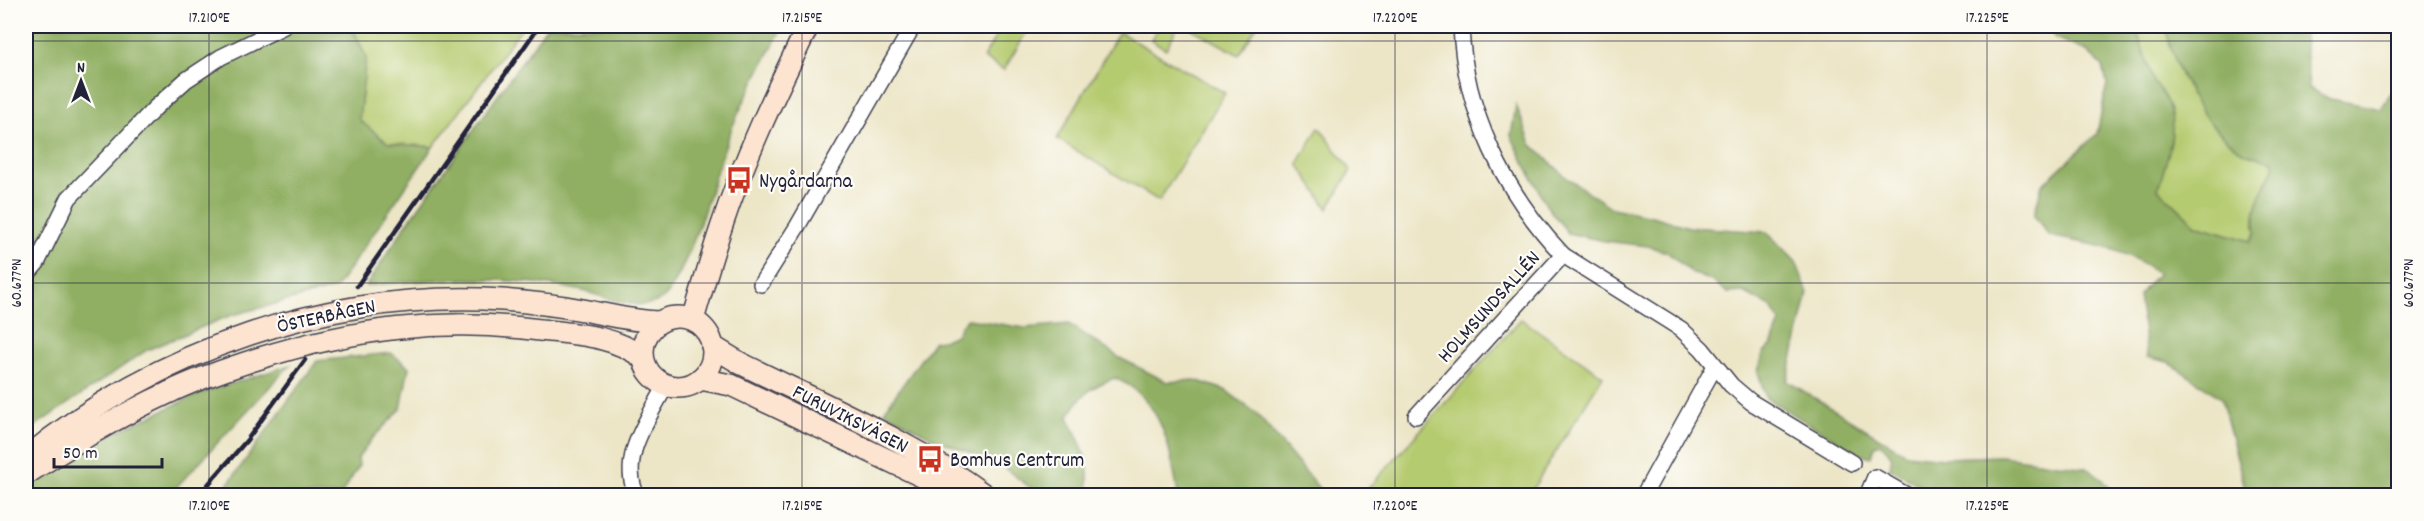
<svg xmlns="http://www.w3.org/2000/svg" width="2424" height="521" viewBox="0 0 2424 521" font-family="Dekko,sans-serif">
<rect width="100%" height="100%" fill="#fdfcf7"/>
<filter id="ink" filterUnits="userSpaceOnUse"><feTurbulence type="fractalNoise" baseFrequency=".0167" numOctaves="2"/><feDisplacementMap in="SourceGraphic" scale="12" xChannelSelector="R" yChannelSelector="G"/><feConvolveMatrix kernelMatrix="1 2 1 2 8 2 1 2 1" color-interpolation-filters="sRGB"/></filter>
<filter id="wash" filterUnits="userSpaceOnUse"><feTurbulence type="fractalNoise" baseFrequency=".008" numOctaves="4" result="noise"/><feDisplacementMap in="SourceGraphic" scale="24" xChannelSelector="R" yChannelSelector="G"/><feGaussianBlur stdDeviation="1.35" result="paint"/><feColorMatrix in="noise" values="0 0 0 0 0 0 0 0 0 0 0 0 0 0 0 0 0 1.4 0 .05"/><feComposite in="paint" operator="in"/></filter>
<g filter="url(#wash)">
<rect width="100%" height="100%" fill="#ece5c6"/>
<g fill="#b5cb70" stroke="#6c7656" stroke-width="1.5">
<path d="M352 26H523L433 147 388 143 359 120 366 57Z"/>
<path d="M1002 26H1030L1004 70 983 58Z"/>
<path d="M1159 26H1178L1166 49 1151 40Z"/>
<path d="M1187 26H1257L1239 55Z"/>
<path d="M2135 26H2165C2176 73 2200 125 2244 152 2252 157 2265 158 2275 161L2274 168C2265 188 2250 210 2256 232L2250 241 2196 225 2158 189 2171 142 2161 90 2154 83Z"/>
<path d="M1119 32 1225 93 1159 201 1057 139Z"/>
<path d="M1319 127 1351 170 1328 209 1298 164Z"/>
<path d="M1521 319 1603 376 1529 495H1362Z"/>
</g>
<g fill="#90af62" stroke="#59684e" stroke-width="1.5">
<path d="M26 26H351L366 57 359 120 388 143 433 147 336 288 229 316 147 350 26 432V288L29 284 26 282Z"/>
<path d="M547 26H783C767 58 748 90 734 123 716 165 707 210 689 252 684 263 673 292 662 299 640 314 601 295 579 290 509 276 436 277 366 286L404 228Z"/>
<path d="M2049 26H2135L2154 83C2185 116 2169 151 2158 189L2196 225 2250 241 2256 232C2250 209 2265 188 2274 168V161C2265 158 2252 157 2244 152 2200 125 2176 73 2165 26H2303L2309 88 2330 99 2381 109 2398 81V495H2247L2221 398 2168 362 2147 357 2139 295 2158 273C2120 246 2093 245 2049 236L2034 215 2042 185 2097 134 2107 84 2103 66 2087 51 2055 38Z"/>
<path d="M1516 105 1531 144 1567 178 1612 208 1652 216 1689 227 1767 232 1796 262 1808 293 1787 381 1906 454 1944 458 2001 456 2086 468 2103 480 2115 495H1936L1890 468 1892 455 1880 443 1874 447 1871 457 1858 453 1766 398 1758 372 1763 354 1771 346 1780 322 1771 307 1744 292 1728 293 1712 281 1692 273 1667 252 1648 246 1604 241 1568 233 1546 205 1511 136Z"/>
<path d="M968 319 1025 328 1069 324 1120 358 1167 382 1195 380 1225 390 1256 413 1323 493 1322 495H1178C1172 459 1166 415 1135 390 1130 385 1122 382 1115 378 1091 386 1081 395 1068 417 1080 442 1094 467 1086 495H1040L998 463 935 439 884 411 934 341 944 340 956 335 962 324Z"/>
<path d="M391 353 409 367 401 409 371 440 358 458 359 466 341 495H220L317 361Z"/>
<path d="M290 365 169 495 26 496V486L97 441 196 395Z"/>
</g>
</g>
<g filter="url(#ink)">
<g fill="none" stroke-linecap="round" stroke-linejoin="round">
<defs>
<g id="street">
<path d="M1461 26C1464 111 1505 194 1563 255L1681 329 1702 349 1731 385 1751 402 1852 463"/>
<path d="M26 276 37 263 69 198 155 108 186 80 221 57 284 26"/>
<path d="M761 284 797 227 913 26"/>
<path d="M1416 416 1563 255"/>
<path d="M637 496C618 457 649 419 666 385"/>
<path d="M1643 496 1715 366"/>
<path d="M1867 496 1875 477 1908 496"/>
</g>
<g id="secondary">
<circle cx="678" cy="352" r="35"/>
<path d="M693 320C702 289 711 258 721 228 744 158 776 92 808 26"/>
<path d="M712 346 740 363C823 404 911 441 986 496"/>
<path d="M700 379 731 385 963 496"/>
<path d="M26 458C158 349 330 290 502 300 529 302 556 305 583 310 609 315 633 321 659 322"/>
<path d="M26 474C72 445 118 416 168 393 196 379 227 369 257 359 352 329 441 317 540 330 576 334 613 335 643 358"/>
</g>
</defs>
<use href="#street" stroke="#403f50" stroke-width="18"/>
<use href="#secondary" stroke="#403f50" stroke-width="24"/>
<use href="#street" stroke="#fff" stroke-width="15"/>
<use href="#secondary" stroke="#fde4d1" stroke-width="21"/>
<g stroke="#22223b" stroke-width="4.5">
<path d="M357 286 539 26"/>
<path d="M198 496 247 440 305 360"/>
</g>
</g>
</g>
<path fill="none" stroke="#22223b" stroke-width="1.5" stroke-opacity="0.45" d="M209 26V496M802 26V496M1395 26V496M1987 26V496M26 41H2398M26 283H2398"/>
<defs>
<symbol id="bus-bare" viewBox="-9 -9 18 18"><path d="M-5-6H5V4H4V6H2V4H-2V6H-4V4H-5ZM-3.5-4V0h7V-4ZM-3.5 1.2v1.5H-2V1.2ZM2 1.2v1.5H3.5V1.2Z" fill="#c8321e" stroke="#fdfcf7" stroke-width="2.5" paint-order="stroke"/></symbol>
</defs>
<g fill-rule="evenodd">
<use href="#bus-bare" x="720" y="161" width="38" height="38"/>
<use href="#bus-bare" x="911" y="440" width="38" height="38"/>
</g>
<g text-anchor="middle" stroke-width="4.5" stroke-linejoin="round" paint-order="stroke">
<g font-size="21" fill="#22223b" stroke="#fdfcf7" text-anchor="start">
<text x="759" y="187">Nygårdarna</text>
<text x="950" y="466">Bomhus Centrum</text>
</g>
<g font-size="21" fill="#22223b" stroke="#fdfcf7">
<text transform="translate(1488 306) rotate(-48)" y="7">HOLMSUNDSALLÉN</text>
<text transform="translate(326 315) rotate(-12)" y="7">ÖSTERBÅGEN</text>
<text transform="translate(851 418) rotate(27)" y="7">FURUVIKSVÄGEN</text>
</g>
</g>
<rect width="2424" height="521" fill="none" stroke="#fdfcf7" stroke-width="66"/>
<g transform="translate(81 81)" stroke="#fdfcf7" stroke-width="4.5" paint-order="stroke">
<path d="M0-4.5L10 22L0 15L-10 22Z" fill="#22223b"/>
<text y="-9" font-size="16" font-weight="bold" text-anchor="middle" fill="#22223b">N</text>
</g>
<path d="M54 458v9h108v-9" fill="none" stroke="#22223b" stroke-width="3"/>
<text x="63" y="458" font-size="18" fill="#22223b" stroke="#fdfcf7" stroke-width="4.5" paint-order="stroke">50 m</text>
<rect x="33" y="33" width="2358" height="455" fill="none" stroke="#22223b" stroke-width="2"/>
<g font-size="15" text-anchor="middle" fill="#22223b">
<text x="209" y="22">17.210°E</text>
<text x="802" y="22">17.215°E</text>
<text x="1395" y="22">17.220°E</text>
<text x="1987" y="22">17.225°E</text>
<text transform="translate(16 283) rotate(-90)" y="5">60.677°N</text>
<text transform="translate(2408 283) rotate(-90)" y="5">60.677°N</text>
<text x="209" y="510">17.210°E</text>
<text x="802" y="510">17.215°E</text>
<text x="1395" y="510">17.220°E</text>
<text x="1987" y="510">17.225°E</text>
</g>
</svg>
